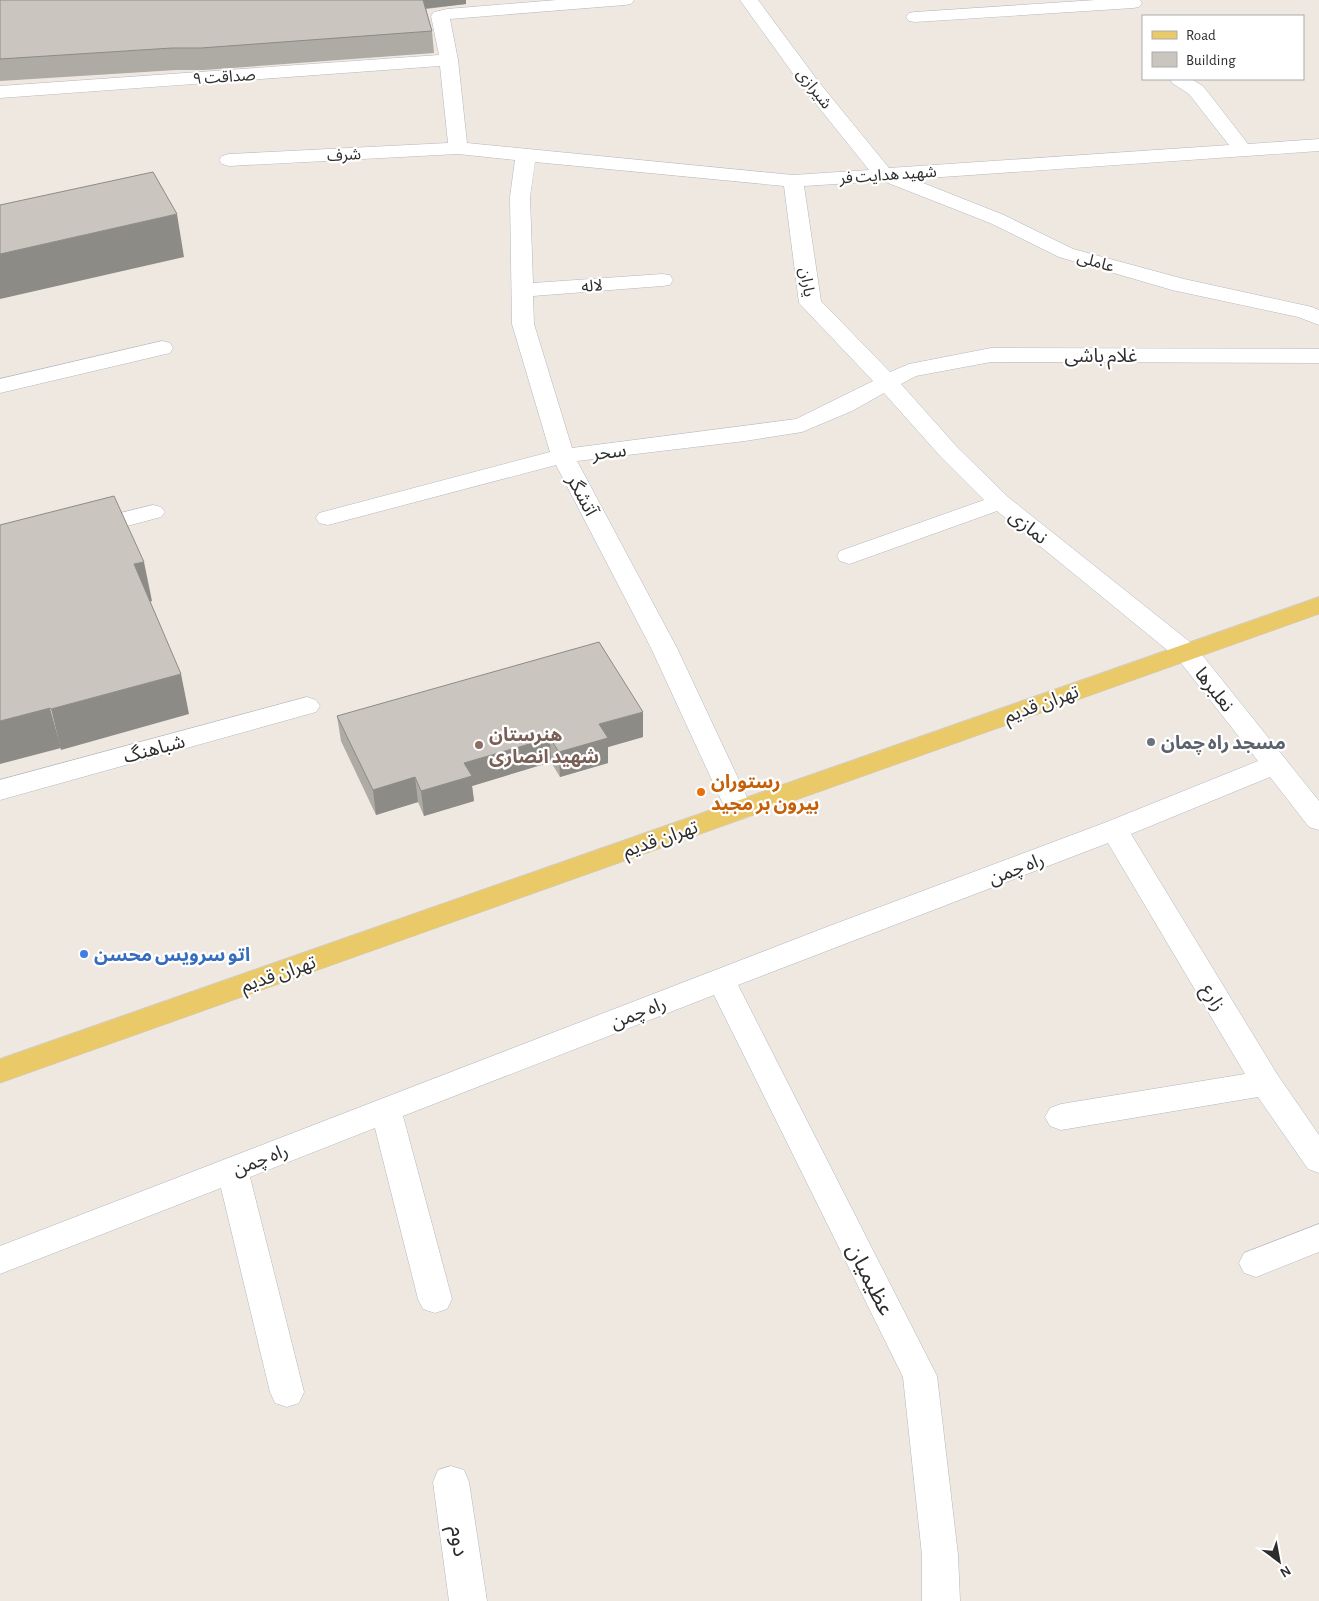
<svg xmlns="http://www.w3.org/2000/svg" width="1319" height="1601" viewBox="0 0 1319 1601" font-family="'Alegreya Sans','Noto Sans Arabic',sans-serif">
<rect width="100%" height="100%" fill="#eee8e1"/>
<g fill="none" stroke-linecap="round" stroke-linejoin="round">
<defs>
<g id="minor">
<path d="M557 0H634L631 4 625 5 450 19 458 60 467 143 793 175 869 170 804 89 740 0H758L818 81 889 168 1229 145 1189 94 1172 83 1170 79H1191L1203 86 1248 144 1319 139V151L913 179 1004 215 1073 249 1184 279 1312 307 1319 310V325L1298 317 1172 290 1059 257 990 223 883 181 804 186 821 301 890 372 909 364 991 348 1319 349V363L991 362 916 376 901 384 957 447 1008 497 1195 646 1319 801V830L1309 827 1270 777 1131 834 1277 1074 1319 1135V1173L1308 1169 1258 1097 1061 1130 1050 1126 1045 1117 1050 1108 1061 1104 1245 1074 1108 843 738 985 937 1376 958 1555 960 1601H922V1555L903 1377 714 995 403 1116 452 1299 447 1309 435 1313 423 1309 418 1299 375 1128 250 1177 304 1392 299 1403 287 1407 275 1403 270 1392 221 1188 0 1274V1246L824 928 1104 823 1258 761 1177 658 997 511 858 561 849 564 840 561 837 556 840 551 984 500 941 457 884 393 852 411 802 432 745 441 577 461 677 648 753 810 749 817 739 820 729 817 651 648 556 465 328 525 319 523 316 518 319 513 550 452 512 324 510 197 515 160 458 154 229 166 222 164 219 160 222 156 229 154 448 143 440 66 0 98V86L439 55 431 16 434 12 447 9ZM535 162 784 186 799 303 873 381 796 419 572 448 534 324 533 296 662 286 670 285 673 280 670 275 662 274 533 283 530 197Z"/>
<path d="M1096 0H1140L1142 3 1139 7 1133 8 915 22 909 21 906 17 909 13 915 12Z"/>
<path d="M162 341 170 343 173 348 170 353 0 393V379Z"/>
<path d="M153 505 161 507 165 512 161 517 89 536 80 533 77 528 80 523Z"/>
<path d="M307 697 316 700 320 706 316 712 0 800V780Z"/>
<path d="M1319 1224V1252L1256 1277 1244 1273 1239 1263 1244 1253Z"/>
<path d="M451 1466 464 1470 469 1482 487 1601H449L433 1482 438 1470Z"/>
</g>
<path id="major" d="M1319 597V614L0 1083V1059Z"/>
</defs>
<use href="#minor" stroke="#b4b7bf" stroke-width="1"/>
<use href="#major" stroke="#c8c8c8" stroke-width="1"/>
<use href="#minor" fill="#fff" fill-rule="evenodd"/>
<use href="#major" fill="#eac969" fill-rule="evenodd"/>
</g>
<g fill="#aeaaa4">
<path d="M0 0 466 4 426 9 432 31 434 53 204 70H176L0 81Z"/>
<path d="M337 716 643 737 608 747V763L560 777 551 762 472 786 474 801 424 816 418 802 376 815 341 741Z"/>
</g>
<g fill="#8d8b86">
<path d="M420 0H466V4L421 9Z"/>
<path d="M177 214 184 257 0 299V254Z"/>
<path d="M144 562 152 601 142 604 134 564Z"/>
<path d="M181 674 189 714 61 750 51 709Z"/>
<path d="M50 708 61 748 0 764V721Z"/>
<path d="M643 712V737L608 747V763L560 777 559 752 599 724Z"/>
<path d="M550 738 551 762 472 786 474 801 424 816 421 791 464 763Z"/>
<path d="M415 777 418 802 376 815 373 790Z"/>
</g>
<g fill="#cac6bf" stroke="#8d8b86">
<path d="M0 0H423L432 31 201 48H172L0 59Z"/>
<path d="M153 172 177 214 0 254V205Z"/>
<path d="M114 496 144 562 134 564 181 674 51 709 50 708 0 721V525Z"/>
<path d="M599 642 643 712 599 724 608 738 559 752 550 738 464 763 472 776 421 791 415 777 373 790 337 716Z"/>
</g>
<circle fill="#6b7280" stroke="#fff" stroke-width="2" cx="1151" cy="742" r="5"/>
<circle fill="#8d6e63" stroke="#fff" stroke-width="2" cx="479" cy="745" r="5"/>
<circle fill="#e8710a" stroke="#fff" stroke-width="2" cx="701" cy="792" r="5"/>
<circle fill="#3f7fe0" stroke="#fff" stroke-width="2" cx="84" cy="954" r="5"/>
<g text-anchor="middle" stroke-width="4.5" stroke-linejoin="round" paint-order="stroke">
<g font-size="16" fill="#2d2d2d" stroke="#fff">
<text transform="translate(224 76) rotate(-4)" y="6">صداقت ۹</text>
<text transform="translate(815 88) rotate(52)" y="6">شیرازی</text>
<text transform="translate(344 154) rotate(-3)" y="6">شرف</text>
<text transform="translate(888 174) rotate(-4)" y="6">شهید هدایت فر</text>
<text transform="translate(1096 261) rotate(16)" y="6">عاملی</text>
<text transform="translate(808 282) rotate(80)" y="6">یاران</text>
<text transform="translate(592 285) rotate(-4)" y="6">لاله</text>
</g>
<g font-size="19" fill="#2d2d2d" stroke="#fff">
<text x="1101" y="362">غلام باشی</text>
<text transform="translate(609 451) rotate(-7)" y="7">سحر</text>
<text transform="translate(583 495) rotate(62)" y="7">آتشگر</text>
<text transform="translate(1029 526) rotate(39)" y="7">نمازی</text>
<text transform="translate(1215 689) rotate(52)" y="7">نعلبرها</text>
<text transform="translate(1041 703) rotate(-20)" y="7">تهران قدیم</text>
<text transform="translate(154 748) rotate(-15)" y="7">شباهنگ</text>
<text transform="translate(660 838) rotate(-19)" y="7">تهران قدیم</text>
<text transform="translate(1016 868) rotate(-21)" y="7">راه چمن</text>
<text transform="translate(278 973) rotate(-19)" y="7">تهران قدیم</text>
<text transform="translate(1214 997) rotate(59)" y="7">زارع</text>
<text transform="translate(638 1012) rotate(-21)" y="7">راه چمن</text>
<text transform="translate(260 1159) rotate(-21)" y="7">راه چمن</text>
</g>
<g font-size="19" font-weight="bold" fill="#785e54" stroke="#fff" text-anchor="start">
<text x="489" y="741">هنرستان<tspan x="489" dy="22">شهید انصاری</tspan></text>
</g>
<g font-size="19" font-weight="bold" fill="#5b616d" stroke="#fff" text-anchor="start">
<text x="1161" y="749">مسجد راه چمان</text>
</g>
<g font-size="19" font-weight="bold" fill="#c56008" stroke="#fff" text-anchor="start">
<text x="711" y="788">رستوران<tspan x="711" dy="22">بیرون بر مجید</tspan></text>
</g>
<g font-size="19" font-weight="bold" fill="#366cbe" stroke="#fff" text-anchor="start">
<text x="94" y="961">اتو سرویس محسن</text>
</g>
<g font-size="22" fill="#2d2d2d" stroke="#fff">
<text transform="translate(871 1279) rotate(63)" y="8">عظیمیان</text>
<text transform="translate(460 1541) rotate(82)" y="8">دوم</text>
</g>
</g>
<rect x="1142" y="15" width="162" height="65" fill="#ffffff" stroke="#ababab"/>
<rect x="1152" y="31" width="25" height="8" fill="#eac969" stroke="#ababab"/>
<text x="1186" y="40" font-size="15" fill="#2d2d2d">Road</text>
<rect x="1152" y="52" width="25" height="15" fill="#cac6bf" stroke="#ababab"/>
<text x="1186" y="65" font-size="15" fill="#2d2d2d">Building</text>
<g transform="translate(1279 1561) rotate(148)" stroke="#ffffff" stroke-width="4" paint-order="stroke">
<path d="M0-4L9 19L0 12L-9 19Z" fill="#2d2d2d"/>
<text y="-8" font-size="14" font-weight="bold" text-anchor="middle" fill="#2d2d2d">N</text>
</g>
</svg>
